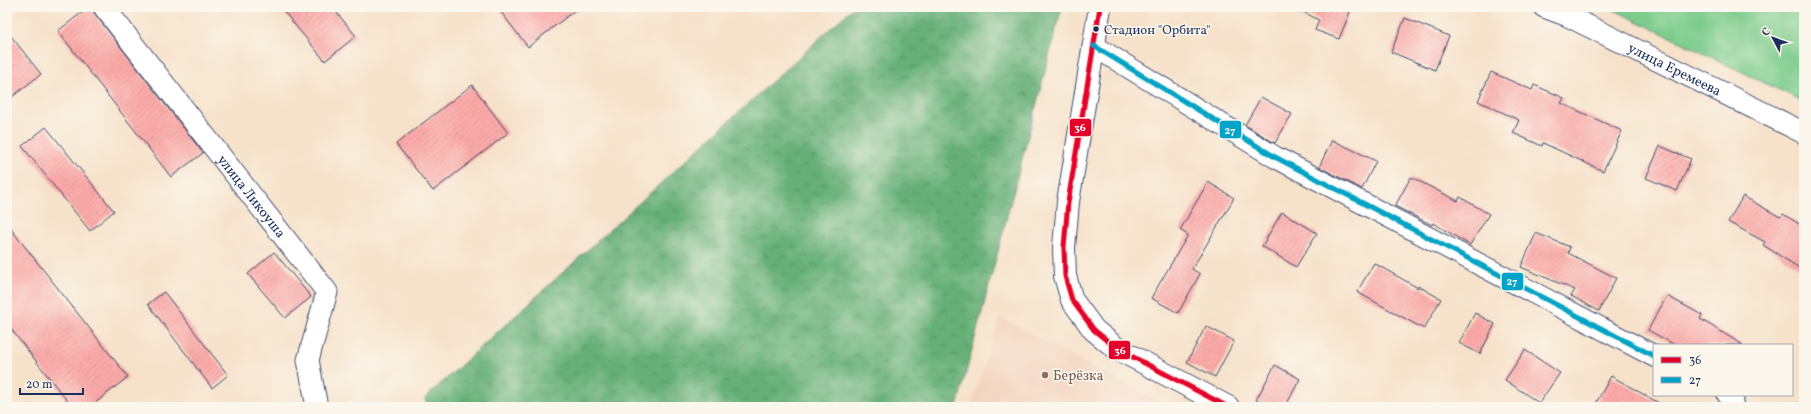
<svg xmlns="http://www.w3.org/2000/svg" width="1811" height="414" viewBox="0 0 1811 414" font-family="Vollkorn,serif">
<defs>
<pattern id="forest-crowns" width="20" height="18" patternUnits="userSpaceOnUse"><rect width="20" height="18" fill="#66b078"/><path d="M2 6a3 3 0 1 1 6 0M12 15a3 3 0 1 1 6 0" fill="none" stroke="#539066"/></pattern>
<pattern id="building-hatch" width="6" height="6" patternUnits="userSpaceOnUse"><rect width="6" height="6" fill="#fcaaa8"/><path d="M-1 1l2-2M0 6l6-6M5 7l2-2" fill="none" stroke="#d79393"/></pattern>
</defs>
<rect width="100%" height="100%" fill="#fbf7ec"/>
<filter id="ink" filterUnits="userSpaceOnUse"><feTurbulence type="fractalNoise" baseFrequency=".025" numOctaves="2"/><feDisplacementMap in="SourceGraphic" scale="8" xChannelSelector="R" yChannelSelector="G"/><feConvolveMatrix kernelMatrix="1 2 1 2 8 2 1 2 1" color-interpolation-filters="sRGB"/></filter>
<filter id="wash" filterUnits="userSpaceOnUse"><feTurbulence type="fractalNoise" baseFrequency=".012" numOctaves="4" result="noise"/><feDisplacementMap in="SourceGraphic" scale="16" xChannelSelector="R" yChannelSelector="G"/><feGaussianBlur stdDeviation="0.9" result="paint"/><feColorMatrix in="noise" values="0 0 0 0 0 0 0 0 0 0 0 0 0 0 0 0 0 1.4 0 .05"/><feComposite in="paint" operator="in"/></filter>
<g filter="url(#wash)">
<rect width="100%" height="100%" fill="#f6e1c9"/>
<path fill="#f3d4bf" d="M1000 317 1048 343 1169 407H971Z"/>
<path fill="url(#forest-crowns)" stroke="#40706b" d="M854 7H1062L957 407H427L425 398Z"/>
<path fill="#7dcc8c" stroke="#4c7e75" d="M1608 7H1804V102Z"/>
<g id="blocks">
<g fill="url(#building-hatch)">
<path d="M89 7 92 8 95 14 203 153 171 177 58 31Z"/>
<path d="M280 7H332L356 36 325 61Z"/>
<path d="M497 7H579L528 47Z"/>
<path d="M1293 7H1352L1339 39 1315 30 1319 20Z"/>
<path d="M1405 18 1449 36 1435 70 1391 52Z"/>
<path d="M7 31 41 74 7 101Z"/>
<path d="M1491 72 1532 90 1534 85 1564 98 1561 103 1622 131 1603 171 1543 143 1542 146 1513 133 1519 120 1478 101Z"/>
<path d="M472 85 508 133 433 191 396 144Z"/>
<path d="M1261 97 1292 114 1275 143 1245 125Z"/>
<path d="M46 127 114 211 90 231 22 146Z"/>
<path d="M1332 140 1376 161 1362 189 1319 167Z"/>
<path d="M1660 146 1691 159 1677 191 1646 178Z"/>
<path d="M1411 177 1458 201 1460 197 1489 214 1470 245 1433 223 1432 225 1395 206Z"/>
<path d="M1208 182 1234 198 1192 269 1200 274 1178 313 1151 298 1188 235 1180 230Z"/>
<path d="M1743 196 1780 217 1783 214 1804 227V271L1763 245 1765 242 1728 222Z"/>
<path d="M1282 212 1317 233 1296 267 1262 246Z"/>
<path d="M7 224 128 377 90 407H72L7 324Z"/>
<path d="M1536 233 1570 247 1568 253 1616 278 1599 311 1571 296 1575 290 1521 267Z"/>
<path d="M274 252 311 297 285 318 248 274Z"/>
<path d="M1374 263 1418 288V286L1441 299 1424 329 1357 292Z"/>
<path d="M164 292 228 375 212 388 148 304Z"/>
<path d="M1667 296 1702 315 1700 319 1743 345H1675L1648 330Z"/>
<path d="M1475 313 1495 324 1480 354 1459 343Z"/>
<path d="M1206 326 1234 341 1215 377 1187 362Z"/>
<path d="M1525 350 1560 373 1539 403 1505 380Z"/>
<path d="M1275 365 1300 379 1285 407H1269L1256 400Z"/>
<path d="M1611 376 1666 407H1594Z"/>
</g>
</g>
</g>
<g filter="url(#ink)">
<use href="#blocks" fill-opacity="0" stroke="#3c4a6e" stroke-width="1"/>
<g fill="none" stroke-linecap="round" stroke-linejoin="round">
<defs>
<g id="street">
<path id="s1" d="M104 7 327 292 308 360 317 407"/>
<path id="s2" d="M1544 7 1568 16 1804 133"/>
<path d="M1094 46 1275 157 1654 356"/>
<path d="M1728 395 1733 398"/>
</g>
<path id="secondary" d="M1100 7 1068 202 1064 247 1065 276 1072 300 1094 330 1116 348 1228 407"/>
</defs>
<use href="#street" stroke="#3c4a6e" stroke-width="23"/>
<use href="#secondary" stroke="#3c4a6e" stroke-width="24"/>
<path stroke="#3c4a6e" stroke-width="2.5" stroke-dasharray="1 3" stroke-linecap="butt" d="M1070 8V7"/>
<use href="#street" stroke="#fff" stroke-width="21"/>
<use href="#secondary" stroke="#fff" stroke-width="22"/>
<defs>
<path id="bus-1" d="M1100 7 1068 202 1064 247 1065 276 1072 300 1094 330 1116 348 1228 407"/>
<path id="bus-2" d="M1094 46 1275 157 1654 356"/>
</defs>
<use href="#bus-1" stroke="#fbf7ec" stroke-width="8"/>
<use href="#bus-2" stroke="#fbf7ec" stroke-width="8"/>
<use href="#bus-1" stroke="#e4002b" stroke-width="5"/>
<use href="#bus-2" stroke="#01a3c8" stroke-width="5"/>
</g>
</g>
<circle fill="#1b2f5e" stroke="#fbf7ec" stroke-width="1.5" cx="1096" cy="29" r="3.5"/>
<circle fill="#8d6e63" stroke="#fbf7ec" stroke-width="1.5" cx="1045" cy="375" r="4"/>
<g text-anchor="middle" stroke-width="3" stroke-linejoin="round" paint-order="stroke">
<g font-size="13" fill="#1b2f5e" stroke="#fbf7ec" text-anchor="start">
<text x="1104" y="34">Стадион "Орбита"</text>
</g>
<g font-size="14" fill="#1b2f5e" stroke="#fbf7ec">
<text dy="5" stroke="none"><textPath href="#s2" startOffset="145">улица Еремеева</textPath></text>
<text dy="5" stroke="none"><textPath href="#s1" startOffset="240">улица Ликоуша</textPath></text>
</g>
<g font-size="14" fill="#785e54" stroke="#fbf7ec" text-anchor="start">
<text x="1053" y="380">Берёзка</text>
</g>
</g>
<g stroke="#fbf7ec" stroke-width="1.5">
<rect x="1069" y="118" width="23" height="19" rx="4" fill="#e4002b"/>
<rect x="1219" y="120" width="23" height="19" rx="4" fill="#01a3c8"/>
<rect x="1501" y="272" width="23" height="19" rx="4" fill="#01a3c8"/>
<rect x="1108" y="340" width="23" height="20" rx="4" fill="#e4002b"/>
</g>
<g font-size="11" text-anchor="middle" font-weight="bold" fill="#fff">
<text x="1080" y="131">36</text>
<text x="1230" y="134">27</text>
<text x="1512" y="285">27</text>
<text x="1120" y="354">36</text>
</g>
<rect width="1811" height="414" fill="none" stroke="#fbf7ec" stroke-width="24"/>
<rect x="1653" y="344" width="140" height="52" fill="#fbf7ec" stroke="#a1a7b3"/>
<rect x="1661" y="357" width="20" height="6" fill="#e4002b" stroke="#a1a7b3"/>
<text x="1689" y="364" font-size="12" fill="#1b2f5e">36</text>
<rect x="1661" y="377" width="20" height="6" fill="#01a3c8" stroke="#a1a7b3"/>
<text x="1689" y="384" font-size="12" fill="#1b2f5e">27</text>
<g transform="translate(1773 38) rotate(311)" stroke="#fbf7ec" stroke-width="3" paint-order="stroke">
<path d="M0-3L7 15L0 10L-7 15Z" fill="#1b2f5e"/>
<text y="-6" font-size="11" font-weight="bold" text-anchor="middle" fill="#1b2f5e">С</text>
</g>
<path d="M20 388v6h63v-6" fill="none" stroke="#1b2f5e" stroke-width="2"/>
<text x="26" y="388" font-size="12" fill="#1b2f5e" stroke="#fbf7ec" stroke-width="3" paint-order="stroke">20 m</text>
</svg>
